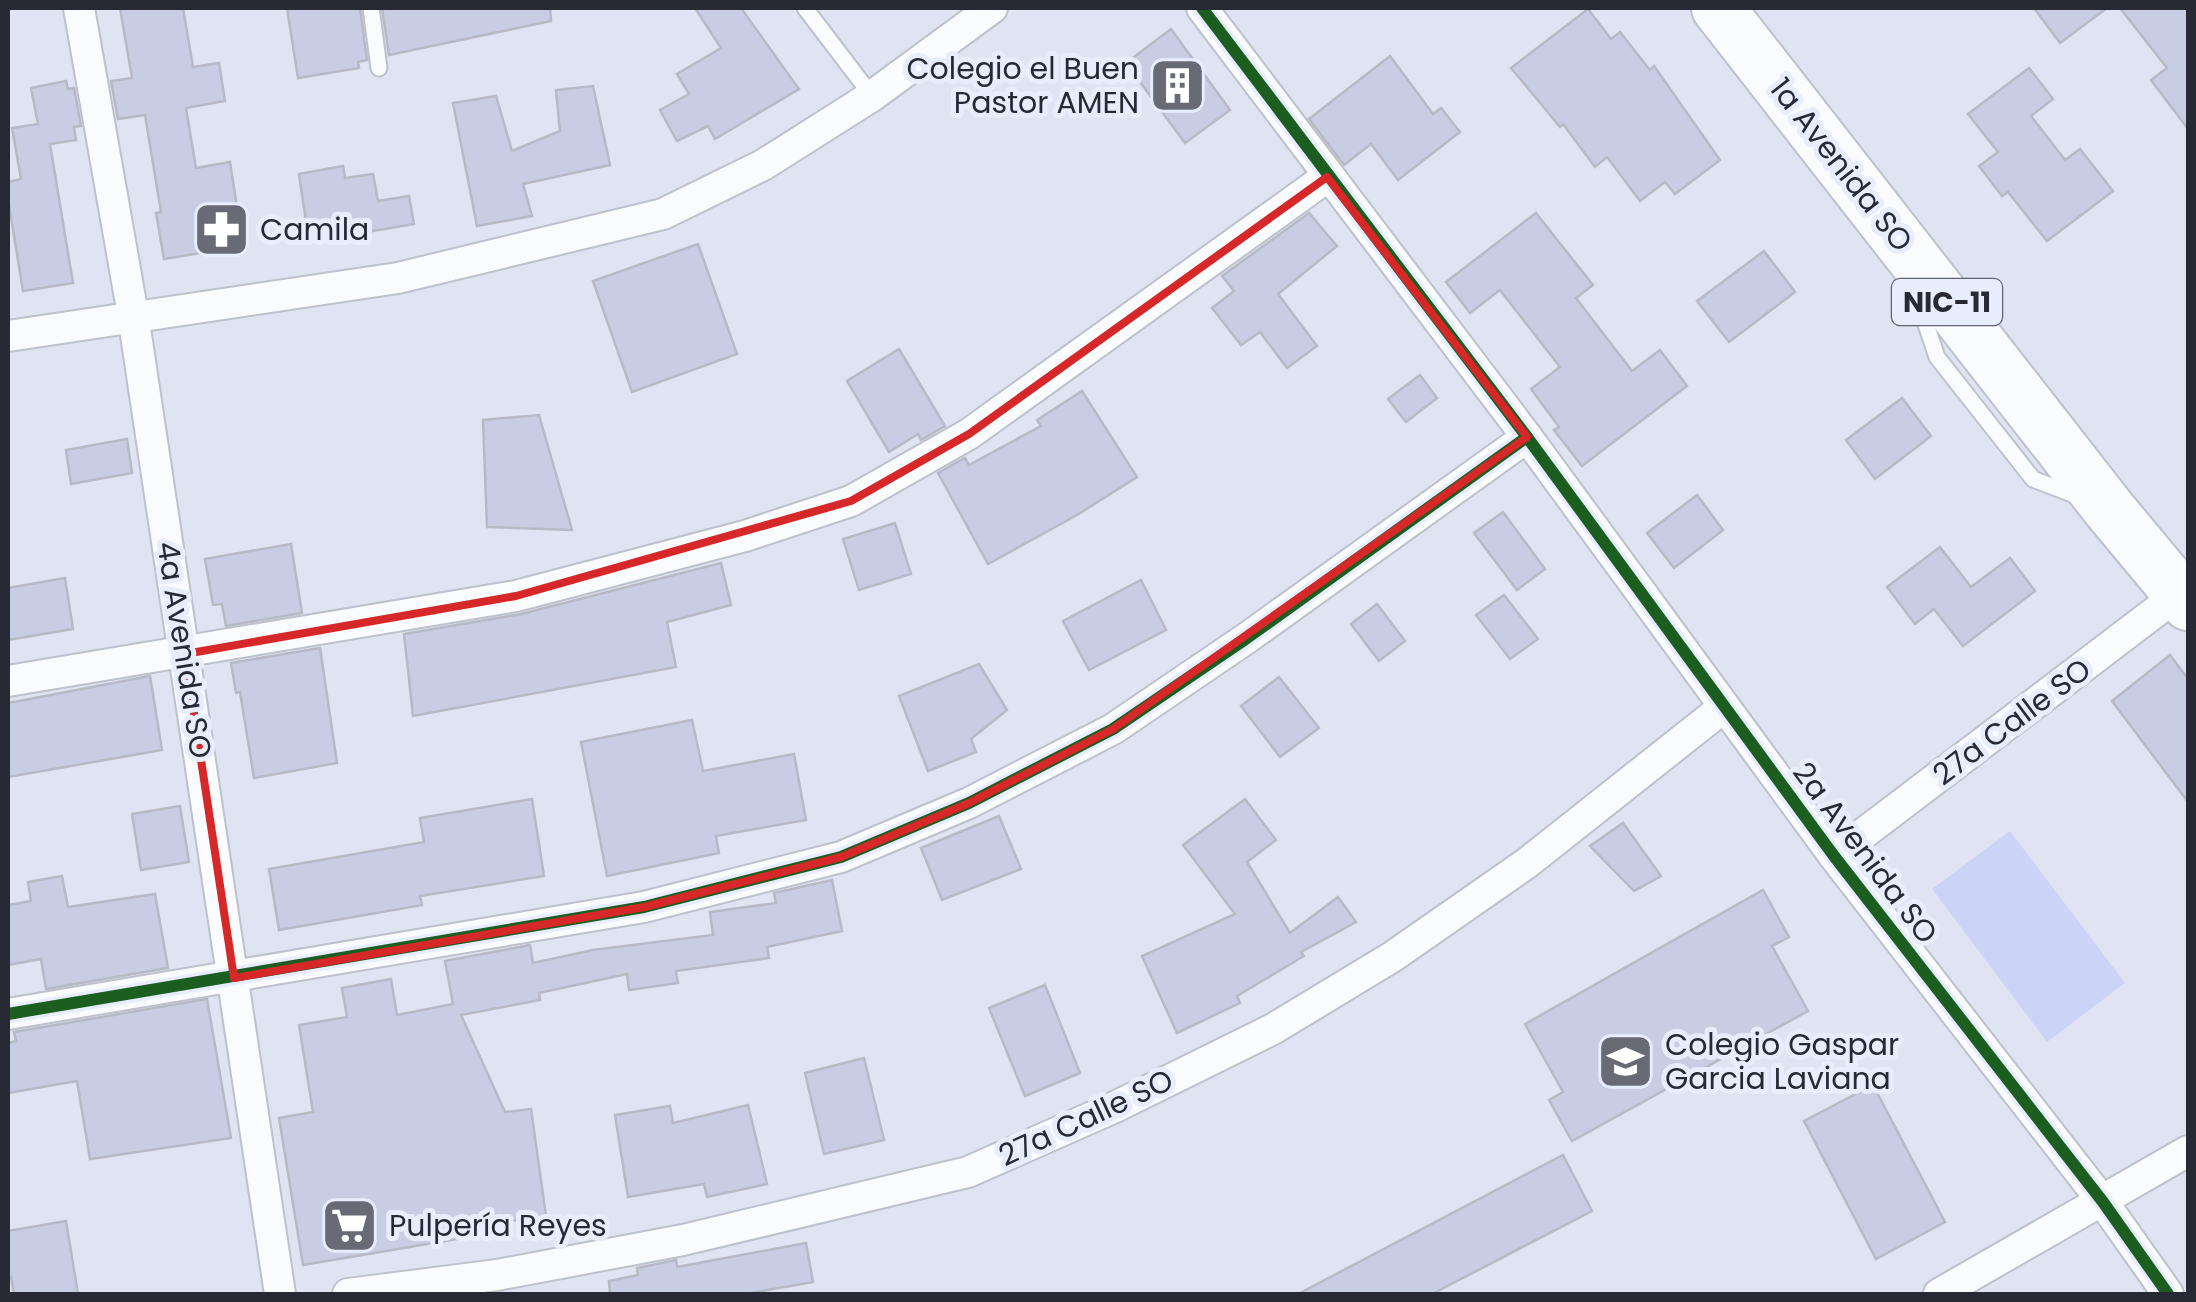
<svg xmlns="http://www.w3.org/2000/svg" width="2196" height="1302" viewBox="0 0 2196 1302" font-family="Poppins,sans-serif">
<rect width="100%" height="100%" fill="#e0e4f2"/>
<path fill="#cbd4f6" d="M2010 831 2125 983 2047 1042 1932 889Z"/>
<g fill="#c8cde4" stroke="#b7bac5" stroke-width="2.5">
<path d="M120 8H183L193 67 219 63 225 101 186 108 196 168 230 162 243 246 164 259 156 213 161 212 145 115 118 119 111 81 132 78Z"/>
<path d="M287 8H360L367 60 358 62 359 68 298 78Z"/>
<path d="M382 8H550L551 21 389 55Z"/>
<path d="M695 8H741L799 89 715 139 708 126 677 141 660 110 689 94 677 74 721 48Z"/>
<path d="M2034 8H2107L2060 43Z"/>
<path d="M2120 8H2188V129L2151 80 2167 68Z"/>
<path d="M1588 9 1611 39 1620 32 1650 70 1654 66 1720 160 1675 194 1665 182 1640 201 1607 157 1595 167 1563 124 1560 127 1511 68Z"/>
<path d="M1171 29 1230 110 1185 143 1126 63Z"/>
<path d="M1390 56 1433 114 1441 108 1460 132 1398 180 1371 144 1344 165 1309 119Z"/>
<path d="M2029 68 2053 99 2031 116 2065 160 2080 149 2113 191 2047 241 2008 192 2002 196 1979 166 1998 152 1968 114Z"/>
<path d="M66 81 68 89 74 88 81 126 74 127 76 140 50 144 73 283 23 291 8 199V182L21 179 12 128 38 124 31 88Z"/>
<path d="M593 86 610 165 523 184 532 216 477 226 453 103 496 96 512 151 560 131 556 90Z"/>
<path d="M343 166 345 178 373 174 378 201 409 196 414 224 309 242 299 174Z"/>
<path d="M1309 213 1337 246 1278 294 1317 346 1287 368 1260 332 1241 345 1212 308 1234 291 1222 276Z"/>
<path d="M1536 213 1593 285 1576 298 1632 371 1660 350 1687 386 1582 466 1554 430 1559 427 1531 389 1560 367 1500 290 1470 313 1446 282Z"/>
<path d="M698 244 737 354 632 392 593 281Z"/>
<path d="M1764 251 1795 292 1729 342 1697 301Z"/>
<path d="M899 349 945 426 921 440 918 434 889 452 847 381Z"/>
<path d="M1420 375 1437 398 1406 422 1388 399Z"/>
<path d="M1082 391 1137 477 1077 515 988 564 938 473 965 458 969 465 1041 426 1037 420Z"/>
<path d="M1902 398 1931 436 1875 479 1846 440Z"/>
<path d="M539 415 572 530 487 527 483 420Z"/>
<path d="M127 439 132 473 71 484 66 450Z"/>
<path d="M1697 495 1723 530 1674 568 1647 533Z"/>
<path d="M1503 512 1545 569 1517 590 1474 533Z"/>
<path d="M895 523 911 574 859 590 843 539Z"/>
<path d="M291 544 302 613 226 626 222 604 213 605 205 559Z"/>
<path d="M1940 547 1971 587 2010 558 2035 591 1963 646 1934 609 1915 624 1887 587Z"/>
<path d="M721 563 731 605 667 622 676 667 413 716 404 634 521 614Z"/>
<path d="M65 578 73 629 8 640V588Z"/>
<path d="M1141 580 1166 630 1089 670 1063 621Z"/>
<path d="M1504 595 1538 639 1510 659 1476 615Z"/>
<path d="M1377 604 1405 641 1379 661 1351 624Z"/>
<path d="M320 648 337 763 254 778 240 692 236 693 231 663Z"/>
<path d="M2170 655 2188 679V802L2112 701Z"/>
<path d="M979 664 1007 710 971 739 976 752 928 771 899 696Z"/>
<path d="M150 676 162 750 8 777V703Z"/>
<path d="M1279 677 1319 728 1280 757 1241 706Z"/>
<path d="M692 720 703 771 794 754 806 820 716 836 719 853 607 876 581 742Z"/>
<path d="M532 799 544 876 420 896 422 905 279 930 269 869 424 842 420 818Z"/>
<path d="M1245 799 1276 840 1247 862 1290 933 1338 897 1356 922 1301 952 1304 956 1237 996 1240 1003 1177 1033 1142 956 1235 914 1183 845Z"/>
<path d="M180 806 189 862 141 870 132 814Z"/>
<path d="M999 816 1021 869 942 900 921 848Z"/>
<path d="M1623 823 1661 876 1634 891 1590 846Z"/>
<path d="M62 876 68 907 155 894 168 968 46 989 41 959 8 965V905L31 901 28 882Z"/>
<path d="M832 880 842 931 767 947 769 958 676 971 678 983 629 990 627 974 539 993 540 1000 461 1015 505 1112 531 1109 546 1216 455 1229 457 1239 303 1265 279 1118 313 1112 299 1025 347 1017 342 988 391 979 397 1015 453 1004 445 961 530 945 533 963 593 950 713 935 710 912 776 903 774 893Z"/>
<path d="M1763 890 1789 937 1772 946 1808 1011 1572 1141 1549 1100 1563 1092 1525 1024Z"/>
<path d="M1045 985 1080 1073 1025 1096 989 1008Z"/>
<path d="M207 999 231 1138 90 1159 77 1081 8 1093V1043L16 1041 14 1032Z"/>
<path d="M864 1058 884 1140 824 1154 805 1073Z"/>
<path d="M1873 1085 1945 1222 1876 1259 1804 1121Z"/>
<path d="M748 1105 767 1184 707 1197 704 1184 628 1197 615 1115 670 1106 673 1123Z"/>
<path d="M1563 1155 1592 1211 1432 1294H1298Z"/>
<path d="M66 1221 78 1294H14L11 1277 8 1278V1231Z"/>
<path d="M806 1243 813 1282 745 1294H610L609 1281 638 1275 637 1268 676 1260 677 1267Z"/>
</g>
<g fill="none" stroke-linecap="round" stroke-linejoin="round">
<defs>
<g id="service">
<path d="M371 8 379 68"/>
<path d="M805 8 872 96"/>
<path d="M1915 292 1937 357 2033 479 2077 496"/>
</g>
<g id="minor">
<path d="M79 8 133 315 280 1294"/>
<path d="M1202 8 1527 437 1834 856 2103 1202 2168 1294"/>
<path d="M8 336 398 278 663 214 763 165 872 96 992 8"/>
<path d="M8 681 516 596 745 536 851 501 969 434 1327 177"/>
<path d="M1834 856 2188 587"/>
<path d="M8 1014 644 907 841 857 969 803 1113 729 1247 638 1527 437"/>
<path d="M348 1294 497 1275 683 1240 968 1172 1115 1107 1273 1029 1392 957 1527 863 1724 707"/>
<path d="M1939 1294 2188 1151"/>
</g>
<path id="trunk" d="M1718 8 2109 509 2188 604"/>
</defs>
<use href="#service" stroke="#bdc1cc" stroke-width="19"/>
<use href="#minor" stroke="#bdc1cc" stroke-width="34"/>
<use href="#trunk" stroke="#bdc1cc" stroke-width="56"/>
<use href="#service" stroke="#fafbfd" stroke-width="15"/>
<use href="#minor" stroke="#fafbfd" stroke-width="30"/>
<use href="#trunk" stroke="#fafbfd" stroke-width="52"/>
<defs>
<g id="cycleway">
<path d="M1202 8 1527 437 1834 856 2103 1202 2168 1294"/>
<path d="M8 1014 644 907 841 857 969 803 1113 729 1247 638 1527 437"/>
</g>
</defs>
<use href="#cycleway" stroke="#e8edfd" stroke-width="19"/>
<use href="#cycleway" stroke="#1b5e20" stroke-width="12"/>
</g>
<path fill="none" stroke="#d62828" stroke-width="8" stroke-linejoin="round" d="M1327 177 1527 437 1113 729 969 803 841 857 644 907 234 978 185 654 516 596 851 501 969 434Z"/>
<defs>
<symbol id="building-square" viewBox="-11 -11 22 22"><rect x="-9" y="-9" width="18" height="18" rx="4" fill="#686b76" stroke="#e8edfd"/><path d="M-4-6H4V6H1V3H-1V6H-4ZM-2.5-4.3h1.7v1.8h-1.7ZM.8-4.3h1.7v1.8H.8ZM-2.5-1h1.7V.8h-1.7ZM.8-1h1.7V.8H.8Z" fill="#fff"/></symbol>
<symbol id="pharmacy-square" viewBox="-11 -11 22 22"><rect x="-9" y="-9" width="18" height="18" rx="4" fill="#686b76" stroke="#e8edfd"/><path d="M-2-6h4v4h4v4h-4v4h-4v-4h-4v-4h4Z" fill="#fff"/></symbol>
<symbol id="university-square" viewBox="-11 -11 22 22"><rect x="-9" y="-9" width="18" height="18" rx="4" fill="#686b76" stroke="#e8edfd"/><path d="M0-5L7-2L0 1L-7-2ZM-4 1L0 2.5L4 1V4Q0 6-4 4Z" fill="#fff"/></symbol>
<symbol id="supermarket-square" viewBox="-11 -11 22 22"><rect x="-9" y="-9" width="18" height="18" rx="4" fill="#686b76" stroke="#e8edfd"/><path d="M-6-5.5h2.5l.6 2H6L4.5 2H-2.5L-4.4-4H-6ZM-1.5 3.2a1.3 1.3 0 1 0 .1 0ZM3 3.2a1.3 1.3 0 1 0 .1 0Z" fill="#fff"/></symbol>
</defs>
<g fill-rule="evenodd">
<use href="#building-square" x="1146" y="54" width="63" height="63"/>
<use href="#pharmacy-square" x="190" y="198" width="63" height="63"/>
<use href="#university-square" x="1594" y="1030" width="63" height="63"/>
<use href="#supermarket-square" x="318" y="1194" width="63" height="63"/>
</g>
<g text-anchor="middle" stroke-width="10" stroke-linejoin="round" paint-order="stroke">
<rect fill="#e8edfd" stroke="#616470" stroke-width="2.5" x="1892" y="279" width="110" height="46" rx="8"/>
<g font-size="28" font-weight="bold" fill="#272a34">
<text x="1947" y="312">NIC-11</text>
</g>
<g font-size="30" fill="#272a34" stroke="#e8edfd" text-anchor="start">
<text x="1139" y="79" text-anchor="end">Colegio el Buen<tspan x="1139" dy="34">Pastor AMEN</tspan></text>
<text x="260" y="240">Camila</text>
<text x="1665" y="1055">Colegio Gaspar<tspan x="1665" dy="34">Garcia Laviana</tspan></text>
<text x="389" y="1236">Pulpería Reyes</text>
</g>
<g font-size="30" fill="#272a34" stroke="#e8edfd">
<text transform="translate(1841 165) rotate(52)" y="10">1a Avenida SO</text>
<text transform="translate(184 650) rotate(81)" y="10">4a Avenida SO</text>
<text transform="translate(2012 722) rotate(-37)" y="10">27a Calle SO</text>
<text transform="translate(1865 853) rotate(53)" y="10">2a Avenida SO</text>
<text transform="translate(1086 1118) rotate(-25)" y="10">27a Calle SO</text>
</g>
</g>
<rect width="2196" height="1302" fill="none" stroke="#272a34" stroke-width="20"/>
</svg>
